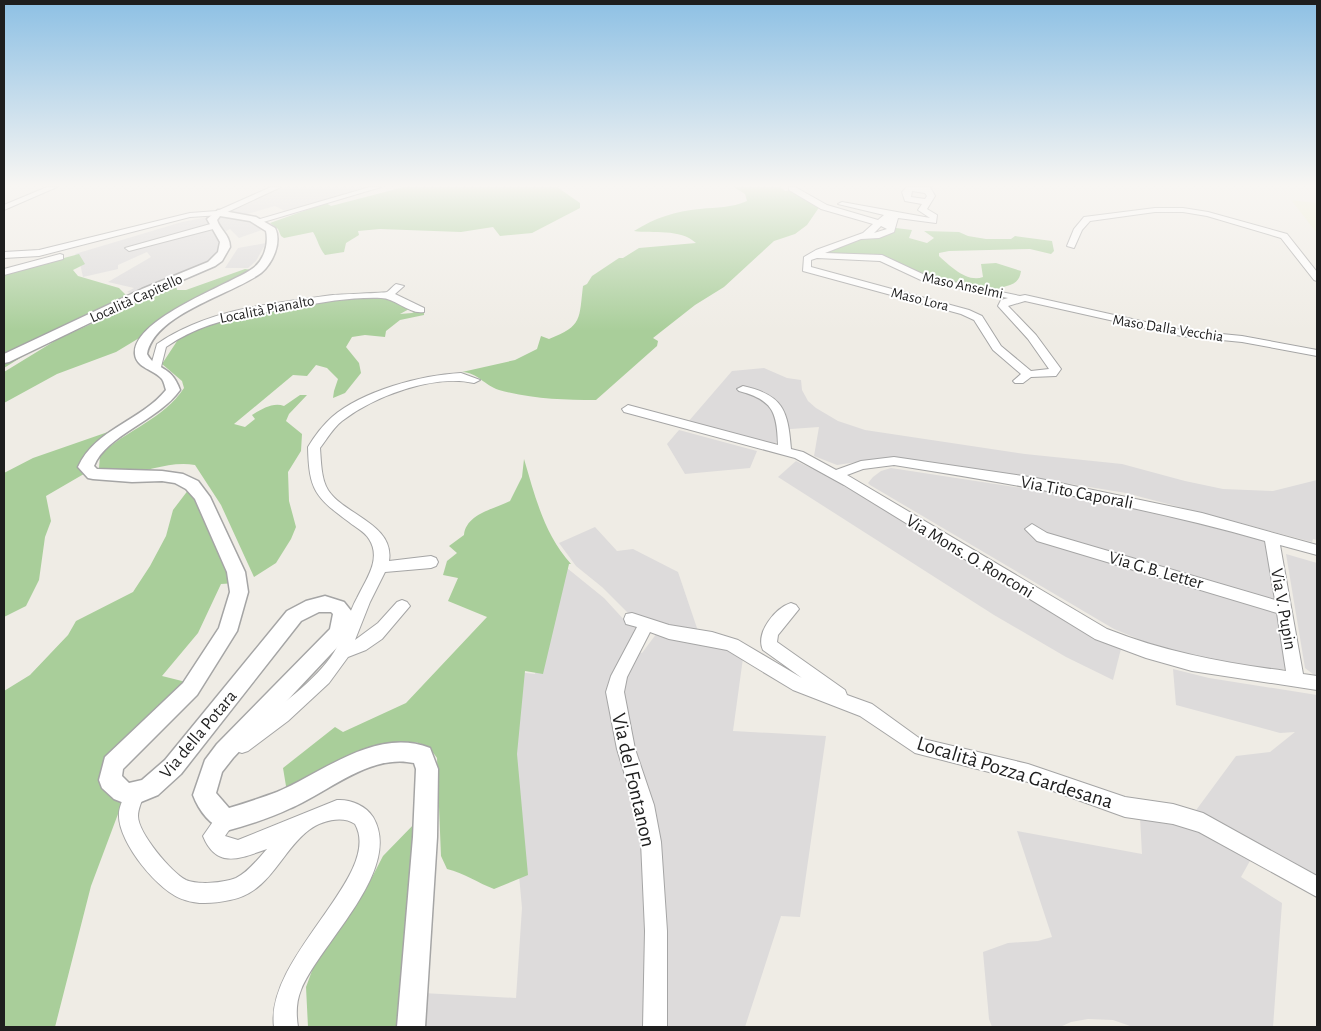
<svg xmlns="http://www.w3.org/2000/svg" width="1321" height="1031" viewBox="0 0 1321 1031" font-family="'Alegreya Sans',sans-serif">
<rect width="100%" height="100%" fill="#efece5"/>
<g fill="#dddbdb">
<path d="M279 187H373L285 211 275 206 244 215 227 211Z"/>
<path d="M222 215 245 219 265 229 239 238 230 229 226 231 215 223 217 219Z"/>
<path d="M208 217V225L212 227 222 244 215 259 138 295 127 292 134 288 108 282 151 257 147 252 118 265V269L83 277 79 259 75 254 182 222Z"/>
<path d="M266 243 256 261 248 268H225L238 248Z"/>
<path d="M764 368 787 378 801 380 802 390 808 401 816 408 838 421 865 430 1025 454 1122 464 1185 481 1223 489 1273 491 1317 480V540L1313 539 1312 542 1126 493 1022 476 892 457 837 465 814 456 819 427 777 430 778 442 772 444 688 422 732 371Z"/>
<path d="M679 430 742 447 757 451 750 468 685 474 667 444Z"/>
<path d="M796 461 824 474 1121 649 1113 680 1066 657 994 615 778 477Z"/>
<path d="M891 468 1120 503 1264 541 1269 545 1287 668 1278 671 1267 670 1165 650 1114 629 870 485 868 483 873 477 881 471Z"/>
<path d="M595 527 617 551 633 549 678 572 699 634 632 617 602 587 576 566 559 543Z"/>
<path d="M1286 554 1317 563V677L1305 668Z"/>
<path d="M562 564 604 598 627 623 638 626 613 674 645 860 647 1027H421L423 993 516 998 522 908 508 755 518 672 535 674Z"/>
<path d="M657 633 720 647 743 658 733 731 826 736 800 917 781 916 745 1027H663L664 938 621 705 625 679 637 652 642 653Z"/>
<path d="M1173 669 1209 678 1317 695V882L1194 813 1236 756 1270 752 1295 732 1280 733 1176 705Z"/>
<path d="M1140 817 1201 829 1251 859 1241 877 1282 903 1273 1027H1133L1113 1020 1088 1019 1071 1022 1060 1027H992L989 1019 983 952 1008 943 1038 941 1052 937 1017 831 1142 854Z"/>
</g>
<path fill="#eceed0" d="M1291 200 1317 203V233Z"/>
<g fill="#a9ce9a">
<path d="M404 187H557L580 203V208L532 233 500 236 493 227 461 232 380 229 358 231 359 235 346 243 344 252 325 255C319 248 318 240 313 232L284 238 281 236 278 229 270 223 326 203 331 206Z"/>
<path d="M734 187H780L785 191 791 190 820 206 807 225 795 234 774 241 724 287 695 305 653 338 658 341 657 346 596 400C563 400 531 399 499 390 484 385 478 373 462 372L515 360 537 349 541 336 549 339C583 326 579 318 583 286L587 284 592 276 619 258H623L639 248 696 243C680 228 653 234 634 231 655 218 675 211 700 209 717 207 731 208 747 201L745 194Z"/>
<path d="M896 228 912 230 909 238 927 243 934 238 924 231 959 232 968 236 986 239H1011L1015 236 1052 241 1054 251 1051 254 1030 249 949 251 939 253V256C950 266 967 283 983 277L981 264 996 263 1021 271C1019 287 1006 284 994 291L931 279 889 258 820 253C835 250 848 242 863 238 874 235 890 240 896 228Z"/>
<path d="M79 254 85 264 73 270 78 276 119 288 132 301 54 337 4 368V274Z"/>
<path d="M245 269 252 270 116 352 57 374 4 403V372L58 339 113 314 171 283 176 284 177 290H186Z"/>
<path d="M387 297 411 308 400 314 412 313 418 310 424 313V315L400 320 386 331 385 337 365 335 352 337 346 347 359 363 361 373 345 393 333 398 334 391 338 379 327 368 316 365 307 376 293 375 234 424 245 427 255 419 252 415C262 409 273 402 284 406L300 395H307L289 414 286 421 302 434 301 451 288 472 289 501 296 527 291 539 276 563 254 577 221 505 195 465C162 459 135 482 99 468L100 455C126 430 164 419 184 388L182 381 162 364 181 335 204 323 330 298Z"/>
<path d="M128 425 103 443 89 471 46 496 51 521 45 537 39 580 26 606 4 617V473L33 458Z"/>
<path d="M524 459C535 496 544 534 571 564H569L543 674 525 671 517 754 528 875 494 889C478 883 464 873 447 869L441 856 437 758C431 749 424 743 413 742 393 741 314 782 291 792L286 786 283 768 335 727 343 732 406 703 487 617 448 601 458 578 443 575 447 561 457 553 449 546 464 535C466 514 494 509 510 501L522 477Z"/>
<path d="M192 485 237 583 221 584 198 633 162 676 194 684 111 767 124 798 91 886 55 1027H4V691L30 675 68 635 76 621 133 592 150 566 166 536 173 510Z"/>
<path d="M417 821 420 886 410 1027H308L306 987 313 968 365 891 383 856Z"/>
</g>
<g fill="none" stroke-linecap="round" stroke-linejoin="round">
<defs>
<g id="minor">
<path d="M47 187H57L4 210V205Z"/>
<path d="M271 187H281L221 215 190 217 39 256 4 258V252L39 250 190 213 217 211Z"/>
<path d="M370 187H381L260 223 253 221Z"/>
<path d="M789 187H795L827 205 878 220 884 215 838 204 842 202 930 218 918 210 922 204 905 201 902 192 907 187H930L935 196 927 209 937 215 936 223 898 218 894 232 879 238 861 239 825 253 882 255 929 277 1020 296 1025 295 1181 330 1242 336 1317 350V356L1242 342 1181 336 1025 301 1008 306 1036 335 1061 369 1056 376 1031 377 1023 383H1015L1013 381 1021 374 993 350 974 320 961 314 803 271 804 257 816 250 863 233 873 224 821 209 789 190ZM912 191 925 193 927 196 925 199 911 197ZM881 226 887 229 874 233ZM817 258 880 261 923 281 1008 298 1001 300 998 306 1028 339 1049 369 1031 371 1001 346 982 316 969 310 811 267V260Z"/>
<path d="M1155 208H1183L1208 212 1287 234 1317 272V281L1314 280 1281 238 1207 216 1183 212H1155L1090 221 1082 230 1074 248 1067 246 1074 229 1084 217Z"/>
<path d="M214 223 218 226 217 228 129 251 125 248Z"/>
<path d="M60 254 63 255V259L4 275V269Z"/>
<path d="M396 284 404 286 395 294 424 308V312C410 315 395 298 381 298 352 297 325 302 297 307 250 315 206 319 166 347L160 371 156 372 150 369 157 344C208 309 273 303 333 295 343 294 383 293 387 292 390 290 393 286 396 284Z"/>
<path d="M461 373 480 380 474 383C434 374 374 396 342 421 333 428 327 439 320 448 321 461 321 479 328 490 344 515 395 524 389 561L431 556 436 558 438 562 436 566 431 568 385 572 370 602 355 640 378 623 397 602 402 600 407 602 410 606 382 639 366 650 348 657 329 683 288 721 248 751 242 753 236 751 233 745 236 739C266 716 319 681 337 647 345 632 348 614 357 598 366 579 382 559 369 539 365 532 355 527 349 522 315 497 309 490 308 447 314 437 323 425 332 417 362 391 421 375 461 373Z"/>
<path d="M743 386C783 395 788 410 791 449L803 452 836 470 861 461 894 457 1036 478 1202 513 1317 545V555L1280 545 1303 674 1317 676V690L1192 671 1146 658 1095 639 844 485 795 458 624 412 622 409 628 405 778 445C777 412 773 400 739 391L737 389ZM894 465C1019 485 1143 506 1265 541L1275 600 1047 533 1032 524 1025 529 1037 541 1277 613 1286 671C1224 663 1165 652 1107 629L847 475 863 469Z"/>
<path d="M791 603 796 605 799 609 778 635 777 642 845 690 847 695 872 704 919 738 1028 764 1125 797 1173 804 1203 813 1317 876V897L1199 832 1173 824 1125 817 1028 782 915 753 860 716 793 690 727 650 669 639 650 632 627 677 624 692 635 749 654 805 661 842 667 931V1027H643L645 931 641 842 634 805 617 749 606 692 611 676 637 627 626 624 624 619 626 614 632 613 669 625 712 632 738 640 802 678 763 650C755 633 775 608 791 603Z"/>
<path d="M135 785 142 787 144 794C142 801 138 809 138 816 138 833 171 872 186 880 197 885 224 883 236 878 248 872 258 859 267 849 241 858 217 870 203 836L219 813 226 810 233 813 236 820 225 836 238 840 337 800C351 799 366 806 373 817 404 870 320 943 301 990 296 1002 296 1014 298 1027H274C265 956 384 875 355 824 342 815 321 821 309 830 280 852 271 892 230 900 216 903 199 905 185 900 159 893 119 843 119 816 118 807 125 796 128 787Z"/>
</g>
<path id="tertiary" d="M218 210 256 217 275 228C282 242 273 263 261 273 231 295 155 313 147 354 156 371 171 364 180 390 158 421 106 435 94 466L97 469 162 471 183 474 198 481 210 497 245 572 248 592 237 631 197 695 123 769 122 776 129 783 142 780 165 760 287 611 306 601 325 596 344 602 352 612 345 639 233 758 222 772 216 793 229 808C245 803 261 798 277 792 324 772 376 727 430 748L438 769 437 837 425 1027H397L413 837 416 769 414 763C371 753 328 792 291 808 270 818 248 825 226 831 210 825 199 811 193 795L205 760 217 744 330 629 333 614 331 612H319L301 621 181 774 158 795 136 804 129 805 114 799 102 788 99 780 105 757 183 683 219 628 230 592 227 572 195 499 186 489 175 483 162 481 132 482 93 479 88 478 78 467C95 429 141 421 166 390 165 387 164 382 162 379 155 370 136 368 135 354 132 319 229 285 252 269 264 261 269 244 266 231L250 221 220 216 217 220C220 230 230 235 230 247L222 261 215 266 150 294 9 362 4 363V354L142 289 208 262 218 252 220 242 207 219Z"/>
</defs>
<use href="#minor" stroke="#a5a5a5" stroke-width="2"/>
<use href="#tertiary" stroke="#a5a5a5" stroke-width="3"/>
<use href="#minor" fill="#fff" fill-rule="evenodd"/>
<use href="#tertiary" fill="#fff" fill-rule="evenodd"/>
</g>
<linearGradient id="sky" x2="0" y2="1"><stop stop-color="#8dc0e4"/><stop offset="0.56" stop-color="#f8f6f3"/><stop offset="1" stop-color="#f8f6f3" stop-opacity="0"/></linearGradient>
<rect width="1321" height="331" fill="url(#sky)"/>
<g text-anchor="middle" stroke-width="4" stroke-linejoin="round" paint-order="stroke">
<g font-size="15" fill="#1e1e1e" stroke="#fff">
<text transform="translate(963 285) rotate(12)" y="5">Maso Anselmi</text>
<text transform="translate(136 298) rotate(-24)" y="5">Località Capitello</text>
<text transform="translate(920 299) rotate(14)" y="5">Maso Lora</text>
<text transform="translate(267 309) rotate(-11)" y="5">Località Pianalto</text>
<text transform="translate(1168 328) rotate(9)" y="5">Maso Dalla Vecchia</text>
</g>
<g font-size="18" fill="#1e1e1e" stroke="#fff">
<text transform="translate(1077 492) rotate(11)" y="6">Via Tito Caporali</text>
<text transform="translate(970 556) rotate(31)" y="6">Via Mons. O. Ronconi</text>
<text transform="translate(1156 570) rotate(16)" y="6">Via G.B. Letter</text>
<text transform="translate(1284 609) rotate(80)" y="6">Via V. Pupin</text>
<text transform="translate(198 734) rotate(-50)" y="6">Via della Potara</text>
</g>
<g font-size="21" fill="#1e1e1e" stroke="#fff">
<text transform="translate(1015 772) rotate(17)" y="7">Località Pozza Gardesana</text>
<text transform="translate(634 780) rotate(77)" y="7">Via del Fontanon</text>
</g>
</g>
<rect width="1321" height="1031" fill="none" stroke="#1e1e1e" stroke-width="10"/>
</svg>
